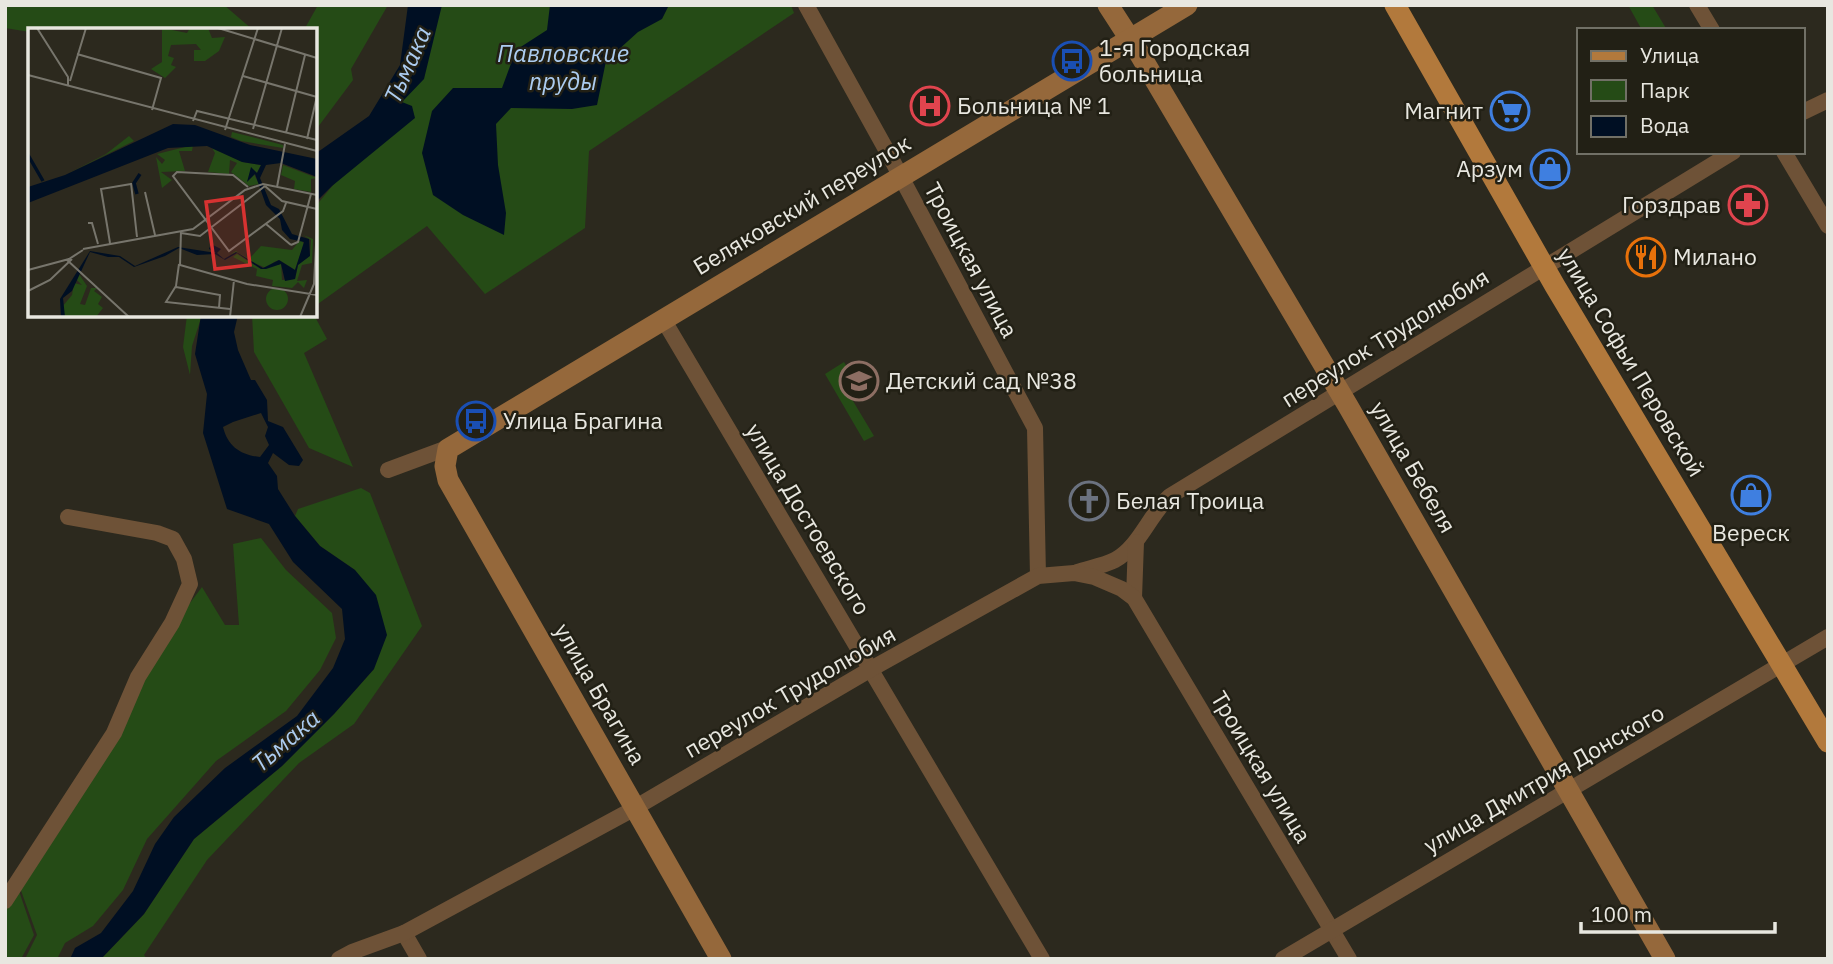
<svg xmlns="http://www.w3.org/2000/svg" width="1833" height="964" viewBox="0 0 1833 964" font-family="'IBM Plex Sans',sans-serif">
<rect width="100%" height="100%" fill="#2c291e"/>
<g fill="#254b16">
<path d="M5 5H224L253 30H30V32L5 28Z"/>
<path d="M318 5H388L351 69 353 80 315 131V30H304Z"/>
<path d="M442 5H791L794 13 589 151 585 228 485 294 427 226 315 306V207L401 102Z"/>
<path d="M1628 5H1652L1667 30H1642Z"/>
<path d="M187 315H202L192 346 190 375 183 347Z"/>
<path d="M252 315H314L327 339 304 353 353 467 309 448 254 352Z"/>
<path d="M844 362 851 374 841 381 874 436 864 441 825 374Z"/>
<path d="M361 488 370 493 422 626 354 724 299 763 207 860 144 955 147 959H101L144 914 194 839 282 766 334 714 374 669 355 570 320 546 295 516 298 509Z"/>
<path d="M261 538 286 570 332 613 336 638 320 670 286 711 216 761 147 839 123 890 93 926 65 943 57 959H25L37 935 19 885 175 623 202 587 225 625H239L233 544Z"/>
<path d="M18 888 34 935 21 959H5V908Z"/>
</g>
<g fill="#000f23" fill-rule="evenodd">
<path d="M408 5H442L424 79 402 102 412 106 415 118 332 186 315 203V154L369 116 400 65Z"/>
<path d="M550 5H669L662 19 638 32 606 61 597 105 572 109 511 108 496 124 498 165 506 213 504 235 463 215 433 195 422 153 432 111 453 88H502L516 50 547 30Z"/>
<path d="M201 315H238L234 332 238 350 251 380H255L267 400 268 421 283 427 303 460 299 466 289 465 273 453 268 463 277 476 278 489 295 516 320 546 355 570 376 595 387 635 374 669 334 714 282 766 194 839 144 914 101 959H70L75 948 101 933 133 891 155 844 174 817 225 768 297 716 333 668 345 639 342 609 293 562 269 524 227 509 203 433 207 394 195 354ZM261 413 268 427 265 436 269 445 260 457C241 455 228 447 223 427L233 422Z"/>
</g>
<g fill="none" stroke-linecap="round" stroke-linejoin="round">
<g stroke="#6e5237" stroke-width="16">
<path d="M806 5 893 162 1035 428 1038 576"/>
<path d="M1697 5 1712 30"/>
<path d="M1803 112 1828 100"/>
<path d="M1784 152 1828 226"/>
<path d="M663 319 1042 959"/>
<path d="M388 470 450 447"/>
<path d="M1077 572C1089 568 1103 566 1115 560 1140 546 1149 515 1170 496L1733 152"/>
<path d="M1134 598 1136 542"/>
<path d="M5 901 114 733 138 677 172 623 190 584 184 559 173 539 157 533 68 517"/>
<path d="M404 933 419 959"/>
<path d="M339 959 352 952 404 933 626 813 871 669 1038 576 1074 573 1094 577 1122 589 1134 598 1349 959"/>
<path d="M1283 959 1828 637"/>
</g>
<g stroke="#95683b" stroke-width="21">
<path d="M1108 5 1139 53 1348 406 1665 959"/>
<path d="M721 959 448 480 445 466 448 449 1187 5"/>
</g>
<path stroke="#b2793c" stroke-width="21" d="M1395 5 1555 286 1828 742"/>
</g>
<defs>
<symbol id="bus-ring" viewBox="-11 -11 22 22"><circle r="9.5" fill="#222015" stroke="#1a4fb4" stroke-width="1.5"/><path d="M-5-6H5V4H4V6H2V4H-2V6H-4V4H-5ZM-3.5-4V0h7V-4ZM-3.5 1.2v1.5H-2V1.2ZM2 1.2v1.5H3.5V1.2Z" fill="#1a4fb4"/></symbol>
<symbol id="hospital-ring" viewBox="-11 -11 22 22"><circle r="9.5" fill="#222015" stroke="#e0444e" stroke-width="1.5"/><path d="M-5-5h3v3.5h4V-5h3V5h-3V1.5h-4V5h-3Z" fill="#e0444e"/></symbol>
<symbol id="supermarket-ring" viewBox="-11 -11 22 22"><circle r="9.5" fill="#222015" stroke="#3f7fe0" stroke-width="1.5"/><path d="M-6-5.5h2.5l.6 2H6L4.5 2H-2.5L-4.4-4H-6ZM-1.5 3.2a1.3 1.3 0 1 0 .1 0ZM3 3.2a1.3 1.3 0 1 0 .1 0Z" fill="#3f7fe0"/></symbol>
<symbol id="shop-ring" viewBox="-11 -11 22 22"><circle r="9.5" fill="#222015" stroke="#3f7fe0" stroke-width="1.5"/><path d="M-5-2.5h2.3a2.7 3.5 0 0 1 5.4 0H5L5.5 6h-11ZM-1.5-2.5h3a1.5 2.3 0 0 0-3 0Z" fill="#3f7fe0"/></symbol>
<symbol id="pharmacy-ring" viewBox="-11 -11 22 22"><circle r="9.5" fill="#222015" stroke="#e0444e" stroke-width="1.5"/><path d="M-2-6h4v4h4v4h-4v4h-4v-4h-4v-4h4Z" fill="#e0444e"/></symbol>
<symbol id="restaurant-ring" viewBox="-11 -11 22 22"><circle r="9.5" fill="#222015" stroke="#e8710a" stroke-width="1.5"/><path d="M-5-6h1v4h1v-4h1v4h1v-4h1v5L-1.5 .5V6h-2V.5L-5-1ZM5-6V6H3V1.5H1.5Q1.5-4 5-6Z" fill="#e8710a"/></symbol>
<symbol id="school-ring" viewBox="-11 -11 22 22"><circle r="9.5" fill="#222015" stroke="#8d6e63" stroke-width="1.5"/><path d="M0-5L7-2L0 1L-7-2ZM-4 1L0 2.5L4 1V4Q0 6-4 4Z" fill="#8d6e63"/></symbol>
<symbol id="church-ring" viewBox="-11 -11 22 22"><circle r="9.5" fill="#222015" stroke="#6b7280" stroke-width="1.5"/><path d="M-1.2-6h2.4v3.5h3.3v2.4h-3.3V6h-2.4V-.1h-3.3v-2.4h3.3Z" fill="#6b7280"/></symbol>
</defs>
<g fill-rule="evenodd">
<use href="#bus-ring" x="1050" y="39" width="44" height="44"/>
<use href="#hospital-ring" x="908" y="84" width="44" height="44"/>
<use href="#supermarket-ring" x="1488" y="89" width="44" height="44"/>
<use href="#shop-ring" x="1528" y="147" width="44" height="44"/>
<use href="#pharmacy-ring" x="1726" y="183" width="44" height="44"/>
<use href="#restaurant-ring" x="1624" y="235" width="44" height="44"/>
<use href="#school-ring" x="837" y="359" width="44" height="44"/>
<use href="#bus-ring" x="454" y="399" width="44" height="44"/>
<use href="#shop-ring" x="1729" y="473" width="44" height="44"/>
<use href="#church-ring" x="1067" y="479" width="44" height="44"/>
</g>
<g text-anchor="middle" stroke-width="5" stroke-linejoin="round" paint-order="stroke">
<g font-size="23" fill="#e8e7e0" stroke="#222015" text-anchor="start">
<text x="1099" y="56">1-я Городская<tspan x="1099" dy="26">больница</tspan></text>
<text x="957" y="114">Больница № 1</text>
<text x="1483" y="119" text-anchor="end">Магнит</text>
<text x="1523" y="177" text-anchor="end">Арзум</text>
<text x="1721" y="213" text-anchor="end">Горздрав</text>
<text x="1673" y="265">Милано</text>
<text x="886" y="389">Детский сад №38</text>
<text x="503" y="429">Улица Брагина</text>
<text x="1116" y="509">Белая Троица</text>
<text x="1751" y="541" text-anchor="middle">Вереск</text>
</g>
<g font-size="23" fill="#e8e7e0" stroke="#222015">
<text transform="translate(802 205) rotate(-31)" y="8">Беляковский переулок</text>
<text transform="translate(971 260) rotate(62)" y="8">Троицкая улица</text>
<text transform="translate(1385 338) rotate(-32)" y="8">переулок Трудолюбия</text>
<text transform="translate(1631 362) rotate(59)" y="8">улица Софьи Перовской</text>
<text transform="translate(1413 467) rotate(60)" y="8">улица Бебеля</text>
<text transform="translate(808 519) rotate(59)" y="8">улица Достоевского</text>
<text transform="translate(790 692) rotate(-30)" y="8">переулок Трудолюбия</text>
<text transform="translate(600 694) rotate(60)" y="8">улица Брагина</text>
<text transform="translate(1261 767) rotate(59)" y="8">Троицкая улица</text>
<text transform="translate(1544 779) rotate(-30)" y="8">улица Дмитрия Донского</text>
</g>
<g font-size="24" font-style="italic" fill="#acccf0" stroke="#222015">
<text x="563" y="62">Павловские<tspan x="563" dy="28">пруды</tspan></text>
<text transform="translate(408 65) rotate(-66)" y="8">Тьмака</text>
<text transform="translate(286 741) rotate(-41)" y="8">Тьмака</text>
</g>
</g>
<g transform="translate(28 28)">
<rect width="289" height="289" fill="#2c291e"/>
<path d="M134 0 159 5 162 0H180L184 10 197 9 191 23 177 33H166V22H173L168 16 143 17 140 28 146 30 143 37 148 39 137 50 123 41 134 34ZM204 104 255 117V120L213 113 203 109ZM101 108 106 113 39 146 78 126ZM165 117 164 123H151L157 143 133 144 144 152 134 160 128 129 134 136 137 132 129 126ZM184 120 215 134 233 137 229 145 223 140 231 156 221 158 203 144 209 135 202 132 201 146 180 144 187 125ZM255 137 289 150 283 151V164L266 161 267 153 253 147ZM275 207 285 211 284 235 274 237 269 253 279 252 276 260 270 254 264 260 244 258 245 252 228 248 229 241 205 229 209 226 231 240 237 241 238 240 222 233 210 224 203 226 208 223 221 231 233 218 264 222 273 211 276 216 267 242 251 232 246 234 240 239 253 236 254 252 267 251 270 237 282 227 283 212ZM51 246 59 258 52 276 57 277 63 260H69L66 263 74 269 70 276 75 280 68 289 36 288 34 279 44 267 46 255 54 257 48 251ZM238 271a11 11 0 1 1 22 0a11 11 0 1 1-22 0Z" fill="#254b16"/>
<path d="M145 96 167 97 222 117 289 131V149L253 135 238 137 232 150 243 177 251 181 264 206 281 211 282 228 270 237 267 251 257 253 253 236 238 241H233L209 225 197 232 187 226 169 227 151 220 137 228 106 239 91 229H80L62 224 44 263 35 270 37 289H33L32 271 62 223 92 228 107 238 150 219 188 225 181 221 183 216 193 221 189 225 196 231 208 224 235 240 251 232 267 242 276 214 262 211 254 202 252 191 238 177 227 146 219 154 223 139 229 145 233 137 214 134 179 118 140 120 0 175V159L37 147Z" fill="#000f23"/>
<path fill="none" stroke="#000f23" stroke-width="3.5" d="M0 127 15 153M109 166 106 155 112 146"/>
<path fill="none" stroke="#77756c" stroke-width="2" d="M9 0 40 49V58M190 0 289 30M49 26 133 50 124 82M0 47 289 123M215 48 289 69M42 53 58 0M165 93 169 83 289 112M225 101 254 0M197 102 230 0M258 105 277 27M279 111 289 68M103 155 109 209M237 158 254 173 289 181M220 159 205 147 149 144 145 148 201 223 255 183 258 175M249 159 257 116M117 164 127 207M60 195H64L70 216M238 196 263 217M153 203 152 237 219 256 289 267M153 205 172 208 237 158M82 215 73 161 103 156M263 217 270 214 283 166M55 221 165 201 217 162 235 156 289 167M39 232 101 289M151 236 148 258 138 274 202 281M0 242 41 231 55 222M148 259 192 267 191 280M0 263 22 252 44 231M202 289 206 252M272 289 286 256 289 197"/>
<path fill="#d73231" fill-opacity="0.15" stroke="#d73231" stroke-width="3.5" d="M214 169 222 237 187 241 178 174Z"/>
<rect width="289" height="289" fill="none" stroke="#e8e7e0" stroke-width="3.5"/>
</g>
<rect width="1833" height="964" fill="none" stroke="#e8e7e0" stroke-width="14"/>
<rect x="1577" y="28" width="228" height="126" fill="#222015" stroke="#717066" stroke-width="2"/>
<rect x="1591" y="51" width="35" height="10" fill="#b2793c" stroke="#717066" stroke-width="2"/>
<text x="1640" y="63" font-size="21" fill="#e8e7e0">Улица</text>
<rect x="1591" y="80" width="35" height="21" fill="#254b16" stroke="#717066" stroke-width="2"/>
<text x="1640" y="98" font-size="21" fill="#e8e7e0">Парк</text>
<rect x="1591" y="116" width="35" height="21" fill="#000f23" stroke="#717066" stroke-width="2"/>
<text x="1640" y="133" font-size="21" fill="#e8e7e0">Вода</text>
<path d="M1581 922v10h194v-10" fill="none" stroke="#e8e7e0" stroke-width="3.5"/>
<text x="1591" y="922" font-size="21" fill="#e8e7e0" stroke="#222015" stroke-width="5" paint-order="stroke">100 m</text>
</svg>
